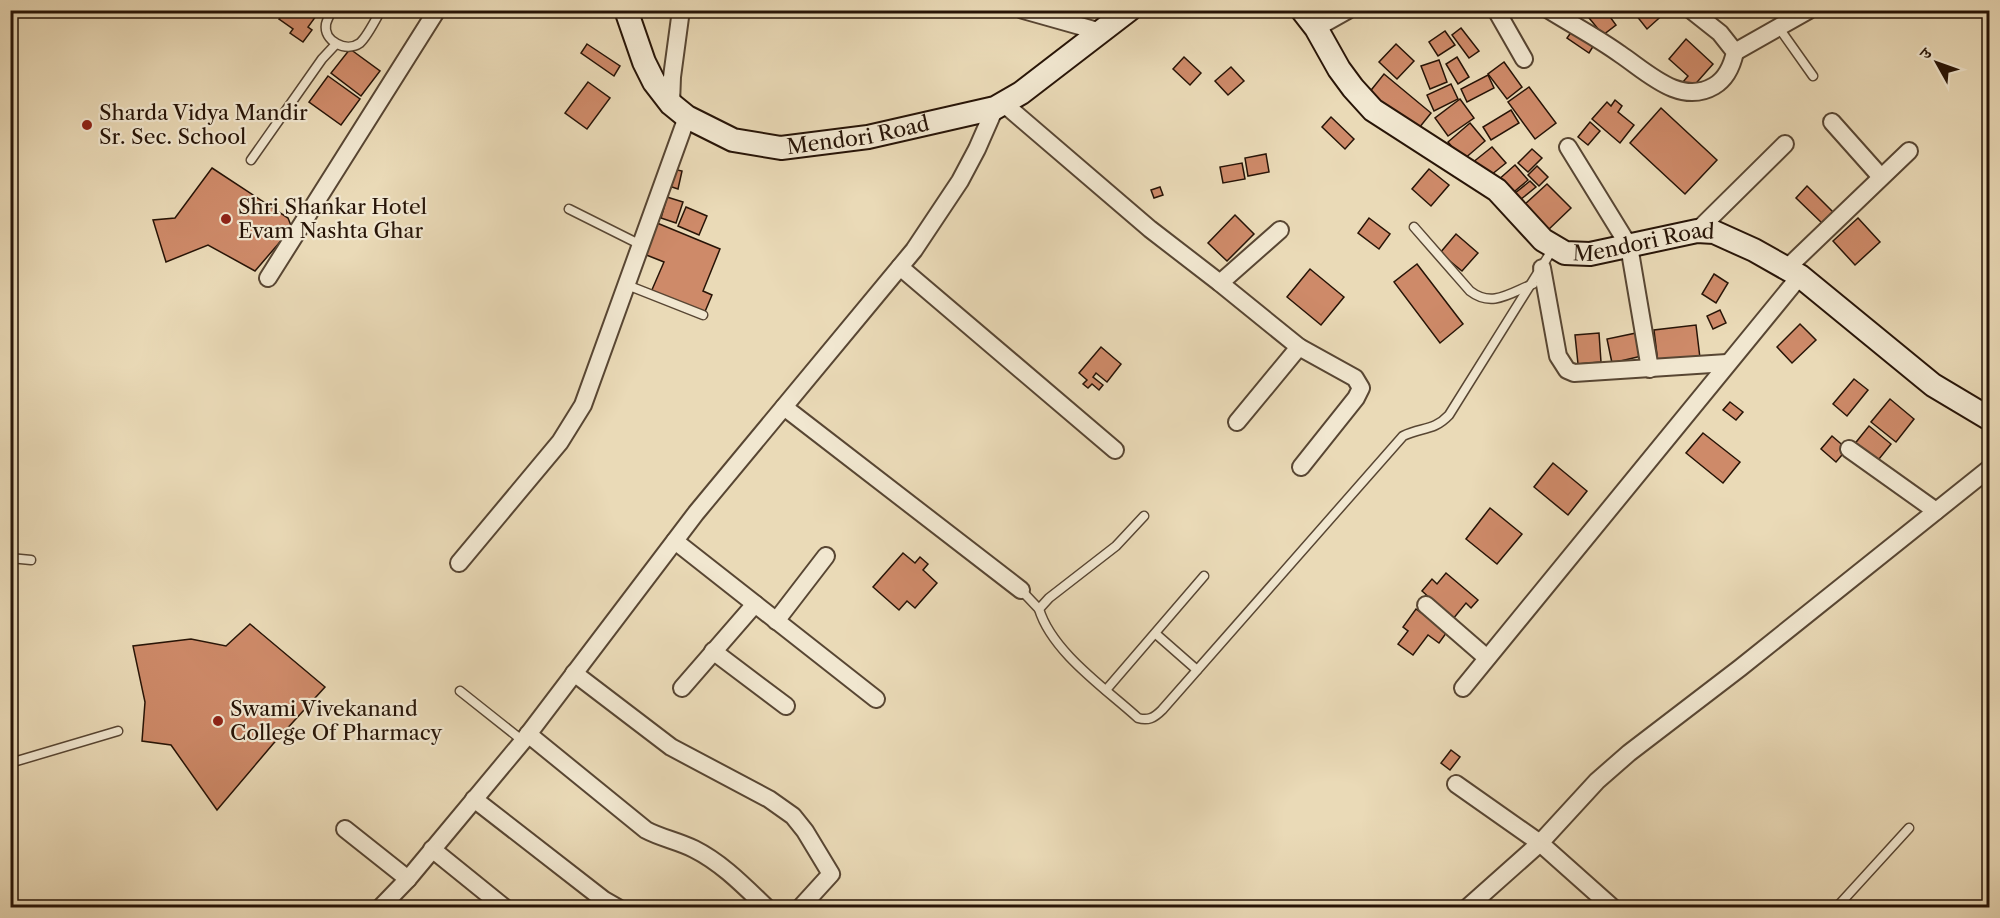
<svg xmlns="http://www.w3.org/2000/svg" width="2000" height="918" viewBox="0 0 2000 918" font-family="'Libre Caslon Text','Noto Serif Devanagari',serif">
<rect width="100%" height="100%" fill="#eadab7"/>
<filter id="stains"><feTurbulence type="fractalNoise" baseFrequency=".00333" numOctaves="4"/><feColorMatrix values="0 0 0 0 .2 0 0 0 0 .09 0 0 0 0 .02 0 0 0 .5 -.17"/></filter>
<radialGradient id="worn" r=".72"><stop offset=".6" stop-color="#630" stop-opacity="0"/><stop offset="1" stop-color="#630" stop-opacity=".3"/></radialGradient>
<g fill="#ce8a69" stroke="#271407" stroke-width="1.5">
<path d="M286 10 319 12 308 27 312 30 303 42 290 33 293 29 279 19Z"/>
<path d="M1588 10H1605L1616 25 1603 35 1585 13Z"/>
<path d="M1632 10H1666L1667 11 1647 29Z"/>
<path d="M1461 28 1479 51 1469 58 1452 35Z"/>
<path d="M1445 31 1455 45 1438 56 1429 42Z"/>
<path d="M1572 31 1594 45 1589 53 1567 38Z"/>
<path d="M1686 39 1713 64 1691 89 1683 82 1688 76 1669 59Z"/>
<path d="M587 44 620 66 614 76 581 53Z"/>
<path d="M1396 44 1414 61 1397 79 1379 62Z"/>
<path d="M350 49 380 71 361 96 331 73Z"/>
<path d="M1184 57 1201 73 1190 85 1173 69Z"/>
<path d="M1457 57 1469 77 1458 84 1446 64Z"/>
<path d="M1439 60 1447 82 1430 89 1421 66Z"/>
<path d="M1504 62 1522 87 1507 99 1488 74Z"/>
<path d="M1231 67 1244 81 1228 95 1215 81Z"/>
<path d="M1384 74 1431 113 1415 133 1368 94Z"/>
<path d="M1488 75 1494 88 1467 102 1461 89Z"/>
<path d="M328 76 360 99 341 125 309 102Z"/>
<path d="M588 82 610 98 587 129 565 113Z"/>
<path d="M1451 84 1458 99 1434 111 1427 95Z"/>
<path d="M1529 87 1556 123 1535 139 1508 102Z"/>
<path d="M1460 99 1474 118 1448 136 1435 118Z"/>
<path d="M1615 100 1622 106 1618 112 1634 125 1620 143 1592 119 1607 102 1611 106Z"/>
<path d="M1661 108 1717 160 1685 194 1630 143Z"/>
<path d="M1511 110 1519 123 1491 140 1483 127Z"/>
<path d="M1331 117 1354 139 1345 149 1322 127Z"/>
<path d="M1590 122 1600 131 1588 145 1578 137Z"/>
<path d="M1470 123 1485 141 1463 160 1448 142Z"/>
<path d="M1492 147 1506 163 1486 179 1472 163Z"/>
<path d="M1532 149 1542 158 1528 172 1518 163Z"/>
<path d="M1266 154 1269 172 1248 176 1245 158Z"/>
<path d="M1242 163 1245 179 1223 183 1220 167Z"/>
<path d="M1515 165 1528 180 1509 196 1497 181Z"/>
<path d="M1537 166 1548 177 1539 186 1528 175Z"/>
<path d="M212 168 288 218 292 228 255 271 208 245 166 262 153 220 175 218Z"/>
<path d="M673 169 682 171 678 189 669 186Z"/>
<path d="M1429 169 1449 185 1431 206 1412 189Z"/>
<path d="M1530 181 1536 187 1515 204 1509 198Z"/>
<path d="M1547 184 1571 208 1547 231 1523 206Z"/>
<path d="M1807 186 1833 212 1822 223 1796 198Z"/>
<path d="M1160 187 1163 195 1154 198 1151 190Z"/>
<path d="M667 197 683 202 676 223 661 218Z"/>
<path d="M686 207 707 216 699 235 678 226Z"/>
<path d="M1235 215 1254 234 1227 261 1208 243Z"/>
<path d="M1369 218 1390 234 1379 249 1358 233Z"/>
<path d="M1858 218 1880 242 1855 265 1833 241Z"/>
<path d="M657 223 720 249 703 291 712 295 704 314 651 292 664 262 644 254Z"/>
<path d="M1456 234 1478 253 1462 271 1440 253Z"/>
<path d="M1417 264 1463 324 1440 343 1394 282Z"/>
<path d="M1310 269 1344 297 1321 325 1287 297Z"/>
<path d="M1714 274 1728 283 1716 303 1702 294Z"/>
<path d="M1720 310 1726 323 1713 329 1707 316Z"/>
<path d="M1800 324 1816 340 1792 363 1777 347Z"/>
<path d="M1696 325 1700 358 1658 363 1654 330Z"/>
<path d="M1641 332 1646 355 1612 363 1607 339Z"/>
<path d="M1599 333 1601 362 1578 364 1575 335Z"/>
<path d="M1101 347 1121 364 1107 382 1096 373 1093 377 1103 385 1099 390 1092 384 1088 388 1083 384 1087 380 1079 373Z"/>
<path d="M1854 379 1868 390 1847 416 1833 404Z"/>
<path d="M1890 399 1914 419 1896 442 1871 422Z"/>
<path d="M1730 402 1743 412 1736 420 1723 410Z"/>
<path d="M1869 426 1891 444 1875 464 1853 446Z"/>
<path d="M1703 433 1740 462 1723 483 1686 453Z"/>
<path d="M1832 436 1847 449 1836 462 1821 449Z"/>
<path d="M1553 463 1587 491 1568 515 1534 487Z"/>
<path d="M1490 508 1522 534 1497 564 1466 539Z"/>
<path d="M903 553 915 563 920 557 928 564 923 570 937 583 915 608 907 601 899 610 873 587Z"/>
<path d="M1990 557V569L1983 564Z"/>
<path d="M1446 573 1478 600 1471 608 1466 603 1453 619 1422 591 1432 579 1437 584Z"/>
<path d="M1416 609 1447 632 1439 643 1428 635 1413 655 1398 644 1408 631 1403 627Z"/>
<path d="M250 624 325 687 273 744 217 810 171 745 142 741 145 702 133 646 191 639 226 646Z"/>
<path d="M1451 750 1460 757 1450 770 1441 763Z"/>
</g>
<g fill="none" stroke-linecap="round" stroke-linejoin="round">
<defs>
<g id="service">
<path d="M332 10C330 14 327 20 326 24 323 41 346 53 360 43 367 37 376 19 381 10"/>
<path d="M1779 28 1813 76"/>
<path d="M251 160 322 59 336 44"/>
<path d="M569 209 641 245"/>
<path d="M1414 227 1470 291C1492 308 1510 293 1533 284"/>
<path d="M627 285 703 315"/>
<path d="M1144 516 1116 546 1049 598 1039 609C1052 652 1105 688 1138 718 1148 721 1154 718 1162 710L1403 436C1422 427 1434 431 1449 415L1554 247"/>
<path d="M10 558 31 560"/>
<path d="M1021 590 1039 609"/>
<path d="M1156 634 1197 670"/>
<path d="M1106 690 1204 576"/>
<path d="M460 691 523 741"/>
<path d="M10 763 118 731"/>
<path d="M1836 908 1909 828"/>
</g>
<g id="minor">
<path d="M1023 10 1101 32"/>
<path d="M1496 10 1524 59"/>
<path d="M1549 10C1573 25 1598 38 1620 54 1647 72 1680 106 1714 86 1726 79 1732 66 1735 52L1720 33 1691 10"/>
<path d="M1316 28 1348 10"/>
<path d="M1735 52 1809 10"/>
<path d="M1003 103 1150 229 1220 283 1299 347 1355 378 1361 388 1356 398 1301 467"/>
<path d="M671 104 672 77 681 10"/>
<path d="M1832 122 1881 177"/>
<path d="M1568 147 1629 246 1650 369"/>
<path d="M1697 231 1785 144"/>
<path d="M900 267 1115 450"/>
<path d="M1542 268 1558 356 1567 370 1574 373 1727 363"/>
<path d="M1787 268 1909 151"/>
<path d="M268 278 437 10"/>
<path d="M1220 283 1280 230"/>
<path d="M784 407 1021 590"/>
<path d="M1237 422 1299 347"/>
<path d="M1849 449 1936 511"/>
<path d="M675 541 876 699"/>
<path d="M459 563 560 442 583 405 687 117"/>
<path d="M1426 605 1487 658"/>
<path d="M776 621 826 556"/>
<path d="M713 651 786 706"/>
<path d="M574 673 671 747 769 799 793 816 805 831 831 874 800 908"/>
<path d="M682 688 755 604"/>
<path d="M1463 688 1800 276"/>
<path d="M528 734 646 830C661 838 678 841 694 849 722 863 744 886 767 908"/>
<path d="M1456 784 1540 843 1613 908"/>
<path d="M474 799 604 900 618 908"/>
<path d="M345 829 408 879"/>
<path d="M432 849 505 908"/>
<path d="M380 908 408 879 523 741 696 513 914 250 960 181 977 149 995 108"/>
<path d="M1467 908 1540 843 1597 781 1629 753 1740 668 1990 468"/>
</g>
<g id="secondary">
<path id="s1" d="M626 10 644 62 654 82 671 104 687 117 733 140 781 148 868 137 995 108 1021 93 1129 10"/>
<path id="s2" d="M1302 10 1316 28 1339 69 1353 88 1373 110 1497 190 1543 240 1565 253 1590 254 1697 231 1714 232 1754 250 1800 276 1933 385 1990 419"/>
</g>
</defs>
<use href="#service" stroke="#584633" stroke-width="11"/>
<use href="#minor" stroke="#584633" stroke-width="20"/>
<use href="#secondary" stroke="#271407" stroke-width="26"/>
<use href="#service" stroke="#f1e7d0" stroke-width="8"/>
<use href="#minor" stroke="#f1e7d0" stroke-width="16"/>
<use href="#secondary" stroke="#f1e7d0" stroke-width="22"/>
</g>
<g fill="#8f2418" stroke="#f1e7d0" stroke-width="2">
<circle cx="87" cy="125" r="6"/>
<circle cx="226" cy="219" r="6"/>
<circle cx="218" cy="721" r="6"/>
</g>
<g text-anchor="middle" stroke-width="4.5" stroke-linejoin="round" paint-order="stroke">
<g font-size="21" fill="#271407" stroke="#f1e7d0" text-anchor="start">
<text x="99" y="120">Sharda Vidya Mandir<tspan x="99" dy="24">Sr. Sec. School</tspan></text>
<text x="238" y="214">Shri Shankar Hotel<tspan x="238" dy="24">Evam Nashta Ghar</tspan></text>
<text x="230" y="716">Swami Vivekanand<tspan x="230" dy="24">College Of Pharmacy</tspan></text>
</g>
<g font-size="21" fill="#271407" stroke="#f1e7d0">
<text dy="7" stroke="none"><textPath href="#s1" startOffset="304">Mendori Road</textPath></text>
<text dy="7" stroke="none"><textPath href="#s2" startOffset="444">Mendori Road</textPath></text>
</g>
</g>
<rect width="2000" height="918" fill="none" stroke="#eadab7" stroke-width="36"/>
<rect x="12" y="12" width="1976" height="894" fill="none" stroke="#271407" stroke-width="3"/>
<rect x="18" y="18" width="1964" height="882" fill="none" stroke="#271407" stroke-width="1.5"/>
<g transform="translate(1937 63) rotate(310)" stroke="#f1e7d0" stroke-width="4.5" paint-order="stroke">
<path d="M0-4.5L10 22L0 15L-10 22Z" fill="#271407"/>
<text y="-9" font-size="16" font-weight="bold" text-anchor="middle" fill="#271407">उ</text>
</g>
<rect width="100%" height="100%" filter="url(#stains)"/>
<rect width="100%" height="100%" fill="url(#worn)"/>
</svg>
